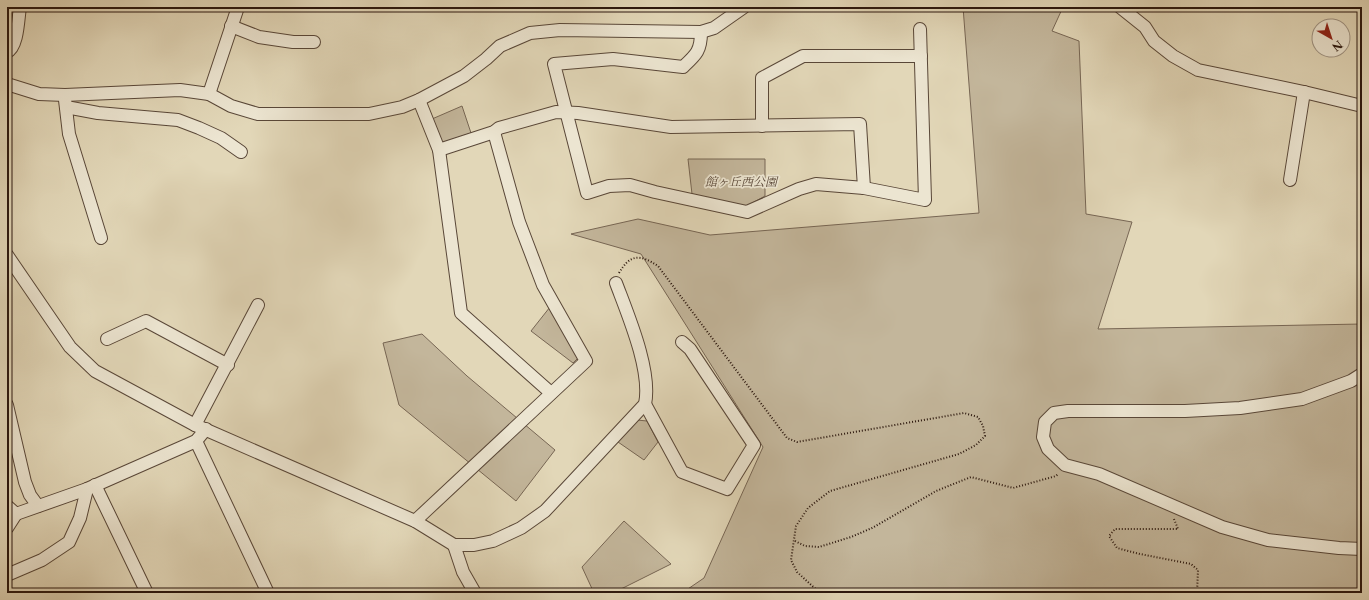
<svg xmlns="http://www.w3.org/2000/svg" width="1369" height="600" viewBox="0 0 1369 600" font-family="'Libre Caslon Text','Noto Serif JP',serif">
<rect width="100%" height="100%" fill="#e2d7b8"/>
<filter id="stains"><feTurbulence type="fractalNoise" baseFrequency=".005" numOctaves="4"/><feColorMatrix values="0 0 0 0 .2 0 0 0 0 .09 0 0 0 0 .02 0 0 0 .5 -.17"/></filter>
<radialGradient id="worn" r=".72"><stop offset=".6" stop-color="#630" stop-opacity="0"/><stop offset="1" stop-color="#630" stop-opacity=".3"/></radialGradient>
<g fill="#c3b69b" stroke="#776654">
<path d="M963 7H1063L1052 31 1079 41 1086 214 1132 222 1098 329 1362 324V593H1223L1191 590 903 591 902 593H682L704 578 763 447 641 254 571 234 638 219 710 235 979 213Z"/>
<path d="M462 106 471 133 441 143 432 119Z"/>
<path d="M688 159H765V196L745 207 692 194Z"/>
<path d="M550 307 578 358 573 363 531 331Z"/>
<path d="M422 334 467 376 555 450 516 501 399 405 383 343Z"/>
<path d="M637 420 647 421 658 442 644 460 618 442Z"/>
<path d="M624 521 671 564 613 593H594L582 567Z"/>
</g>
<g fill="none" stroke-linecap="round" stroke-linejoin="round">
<defs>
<g id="minor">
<path d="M1120 7 1145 27 1154 41 1173 56 1198 70 1304 92 1362 106"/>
<path d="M231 26 259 37 293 42H314"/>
<path d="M701 32C701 51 696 55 683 67L613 59 554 64 587 193 609 186 630 185 655 192 747 212 799 189 816 184 864 188 925 200 920 29"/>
<path d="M7 52C18 47 18 19 20 7"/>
<path d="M7 84 39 94 65 95 180 90 209 94 231 106 258 114H369L402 107 419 100 464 76 486 59 500 46 530 33 560 30 701 32 714 28 744 7"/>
<path d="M209 94 238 7"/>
<path d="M65 100 69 134 101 238"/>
<path d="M419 100 439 150 461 313 551 393"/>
<path d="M66 107 98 113 178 120 199 128 221 138 241 152"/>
<path d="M762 126V78L803 56H921"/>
<path d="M439 150 494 132 499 128 556 112 578 113 671 127 860 124 864 188"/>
<path d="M1290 180 1304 92"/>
<path d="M7 255 70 347 95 371 195 425 415 521 454 545H474L493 541 521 528 545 511 645 404C652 371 628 315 616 283"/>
<path d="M107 339 146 321 228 365"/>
<path d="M1362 374 1351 381 1302 399 1240 408 1185 411H1068L1054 413 1045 422 1043 437 1048 449 1065 465 1099 474 1222 527 1268 540 1339 548 1362 549"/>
<path d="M645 404 682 472 727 489 754 445 690 349 682 342"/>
<path d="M7 405 25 482 30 495 38 506"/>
<path d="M195 425 258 305"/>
<path d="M196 441 268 593"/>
<path d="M95 485 147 593"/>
<path d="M7 506 16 514 87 489 196 441 206 429"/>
<path d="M415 521 586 361 543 285 519 222 494 132"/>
<path d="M7 528 16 514"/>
<path d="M454 545 463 572 475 593"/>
<path d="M7 575 42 560 69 542 80 518 87 489"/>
</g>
</defs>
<use href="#minor" stroke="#594738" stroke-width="14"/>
<g stroke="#2b170e" stroke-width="2" stroke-dasharray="1 2" stroke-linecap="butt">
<path d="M619 273C630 254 640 254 658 266L787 438 797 442 964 413 978 417 983 426 985 436 976 445 959 454 830 491 808 508 796 526 791 560 797 572 820 593"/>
<path d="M1174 519 1178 529H1115L1109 536 1117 548 1140 554 1191 564 1198 570 1197 593"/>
<path d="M795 541 805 546 819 547 851 537 872 528 936 491 971 477 1013 488 1056 476 1058 474"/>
</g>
<use href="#minor" stroke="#ece5d1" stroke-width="12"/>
</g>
<g text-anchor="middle" stroke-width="3.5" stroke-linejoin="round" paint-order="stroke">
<g font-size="12" font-style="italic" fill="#594738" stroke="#ece5d1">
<text x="741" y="186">館ヶ丘西公園</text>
</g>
</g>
<rect width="1369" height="600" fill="none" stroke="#e2d7b8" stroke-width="24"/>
<rect x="8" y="8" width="1353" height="584" fill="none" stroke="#2b170e" stroke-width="2"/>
<rect x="12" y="12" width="1345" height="576" fill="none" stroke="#2b170e"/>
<g transform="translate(1331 38) rotate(141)"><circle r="19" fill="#ece5d1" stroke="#9f9383"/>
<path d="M0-3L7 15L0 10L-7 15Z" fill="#8f2418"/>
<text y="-6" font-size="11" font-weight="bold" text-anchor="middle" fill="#2b170e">N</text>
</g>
<rect width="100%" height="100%" filter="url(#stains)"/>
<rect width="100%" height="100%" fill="url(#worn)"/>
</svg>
